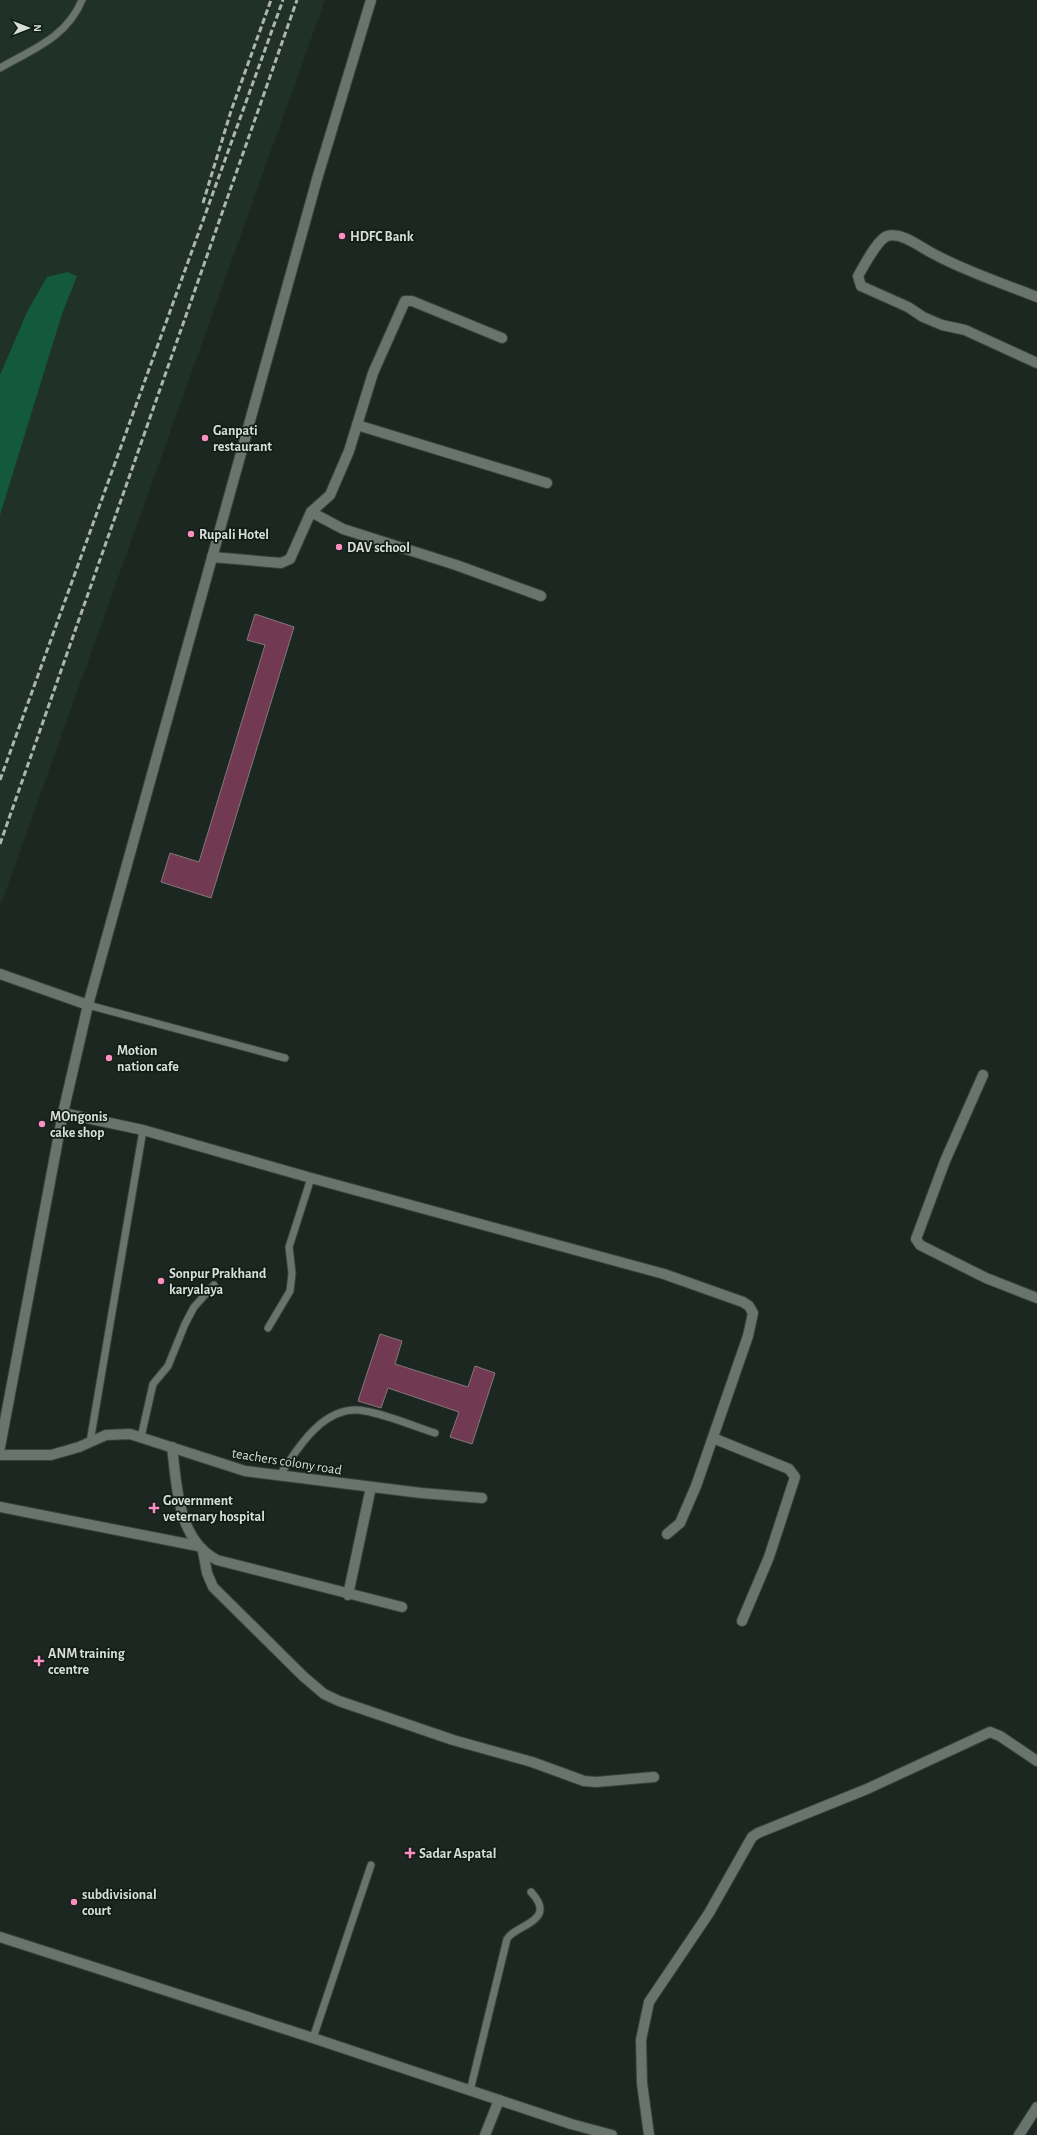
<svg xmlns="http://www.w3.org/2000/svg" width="1037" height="2135" viewBox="0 0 1037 2135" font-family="'Alegreya Sans',sans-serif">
<rect width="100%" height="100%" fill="#1d2721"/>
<path fill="#203128" d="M0 0H325L0 907Z"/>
<path fill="#13593c" d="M67 272 77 276 62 314 0 515V375L27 312 47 277Z"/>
<g fill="#713a52" stroke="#84777c">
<path d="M255 614 294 627 211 898 161 882 170 853 199 862 265 645 247 640Z"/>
<path d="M380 1334 402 1341 395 1364 468 1387 475 1366 495 1373 472 1444 450 1437 459 1412 388 1388 381 1408 358 1401Z"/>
</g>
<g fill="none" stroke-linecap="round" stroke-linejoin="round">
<defs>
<g id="lane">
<path d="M0 68C33 49 67 37 82 0"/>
<path d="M88 1005 285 1058"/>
<path d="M268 1328 290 1291 292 1273 289 1247 311 1178"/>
<path d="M141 1437 153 1384 168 1366 185 1324 194 1307 214 1285"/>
<path d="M90 1442 143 1130"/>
<path d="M280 1475C298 1447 325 1403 365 1411 388 1415 413 1426 435 1433"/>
<path d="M313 2038 371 1865"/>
<path d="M470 2091 507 1939C514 1925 559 1922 531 1892"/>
</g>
<g id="street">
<path d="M1037 297C1004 284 962 270 932 253 920 247 902 232 887 236 877 240 864 266 858 276L861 286 908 307 923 317 942 325 965 330 1037 363"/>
<path d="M357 425 547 483"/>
<path d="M311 512 343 529 456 565 541 596"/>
<path d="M212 557 281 563 290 559 311 512 330 495 349 451 373 373 405 301H412L502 338"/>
<path d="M983 1075 945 1161 916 1239 920 1245 986 1278 1037 1298"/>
<path d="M63 1113 143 1130 311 1178 664 1274 743 1302 749 1306 753 1313 748 1336 696 1486 680 1523 667 1534"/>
<path d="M713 1438 789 1469 795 1477 769 1557 742 1621"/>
<path d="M172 1447C177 1486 177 1539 217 1560L402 1607"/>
<path d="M0 1455H51L79 1447 106 1435 130 1434 245 1471 421 1493 482 1498"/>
<path d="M0 1507 198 1546"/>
<path d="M203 1551 207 1573 213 1587 304 1677 324 1694 339 1701 453 1740 532 1762 584 1781 596 1782 654 1777"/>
<path d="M348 1595 371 1487"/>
<path d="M0 1937 313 2038 571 2124 612 2135"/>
<path d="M485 2135 499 2100"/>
<path d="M649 2135 642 2083 641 2040 649 2002 709 1913 752 1837 758 1833 867 1789 990 1732 1000 1736 1037 1761"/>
<path d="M1019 2135 1037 2107"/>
</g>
<g id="secondary">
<path d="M0 974 88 1005"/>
<path d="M0 1447 63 1113 88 1005 317 179 371 0"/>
</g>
</defs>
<use href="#lane" stroke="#39423d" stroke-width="9"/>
<use href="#street" stroke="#39423d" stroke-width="12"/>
<use href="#secondary" stroke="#39423d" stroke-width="12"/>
<use href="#lane" stroke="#68746d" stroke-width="7"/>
<use href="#street" stroke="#68746d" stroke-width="10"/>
<use href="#secondary" stroke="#68746d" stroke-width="10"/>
<g stroke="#aeb5b1" stroke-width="3" stroke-dasharray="6 3" stroke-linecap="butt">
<path d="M203 203 231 111 271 0"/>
<path d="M0 780 283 0"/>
<path d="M0 844 297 0"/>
</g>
</g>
<g fill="#fd8ebf" stroke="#131d18" stroke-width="1.5">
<circle cx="342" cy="236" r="4"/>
<circle cx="205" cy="438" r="4"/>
<circle cx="191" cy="534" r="4"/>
<circle cx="339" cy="547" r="4"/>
<circle cx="109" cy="1058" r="4"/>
<circle cx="42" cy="1124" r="4"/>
<circle cx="161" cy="1281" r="4"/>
<path d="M152 1502h4v4h4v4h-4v4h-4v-4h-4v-4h4z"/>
<path d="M37 1655h4v4h4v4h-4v4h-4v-4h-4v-4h4z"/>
<path d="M408 1847h4v4h4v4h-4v4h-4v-4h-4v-4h4z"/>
<circle cx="74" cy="1902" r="4"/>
</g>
<g text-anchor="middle" stroke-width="3.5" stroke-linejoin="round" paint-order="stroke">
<g font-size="14" font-weight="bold" fill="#d8dfdb" stroke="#131d18" text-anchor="start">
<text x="350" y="241">HDFC Bank</text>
<text x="213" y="435">Ganpati<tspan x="213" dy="16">restaurant</tspan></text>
<text x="199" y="539">Rupali Hotel</text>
<text x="347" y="552">DAV school</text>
<text x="117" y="1055">Motion<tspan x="117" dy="16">nation cafe</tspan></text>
<text x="50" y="1121">MOngonis<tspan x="50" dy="16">cake shop</tspan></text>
<text x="169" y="1278">Sonpur Prakhand<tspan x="169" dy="16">karyalaya</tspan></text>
<text x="163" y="1505">Government<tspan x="163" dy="16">veternary hospital</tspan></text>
<text x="48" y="1658">ANM training<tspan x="48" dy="16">ccentre</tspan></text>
<text x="419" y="1858">Sadar Aspatal</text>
<text x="82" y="1899">subdivisional<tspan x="82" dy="16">court</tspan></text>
</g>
<g font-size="14" fill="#d8dfdb" stroke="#131d18">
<text transform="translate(287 1461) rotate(9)" y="5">teachers colony road</text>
</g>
</g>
<g transform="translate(28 28) rotate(90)" stroke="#131d18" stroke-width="3" paint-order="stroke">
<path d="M0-3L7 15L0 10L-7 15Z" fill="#d8dfdb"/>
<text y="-6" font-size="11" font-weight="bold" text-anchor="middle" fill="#d8dfdb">N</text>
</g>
</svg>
